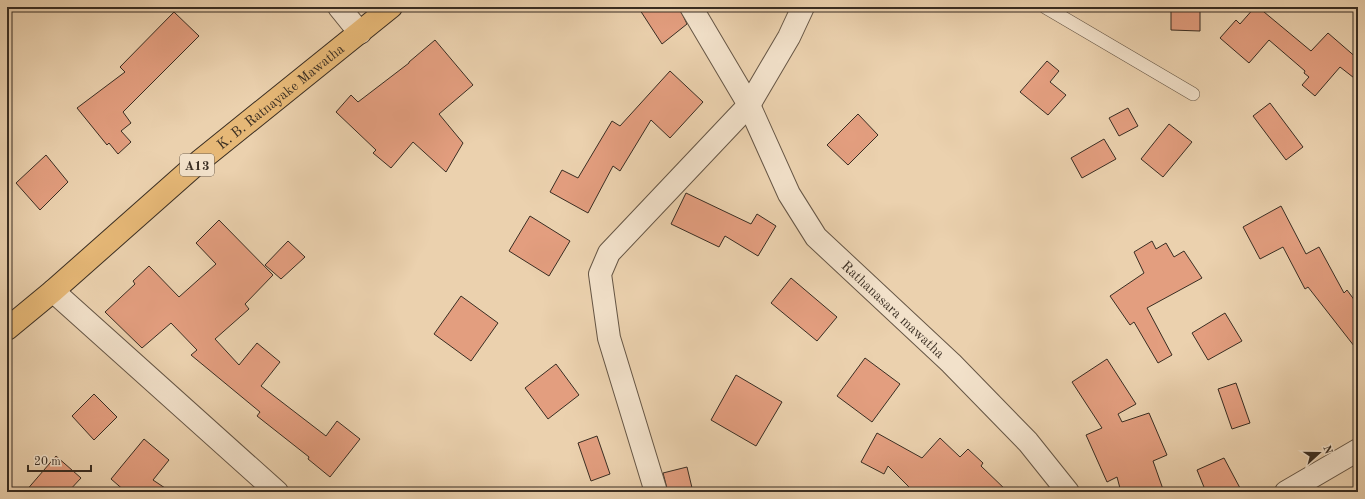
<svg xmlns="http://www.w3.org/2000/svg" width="1365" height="499" viewBox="0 0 1365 499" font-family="'Old Standard TT',serif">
<rect width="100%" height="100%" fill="#ebd1ae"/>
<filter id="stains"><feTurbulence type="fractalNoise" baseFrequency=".005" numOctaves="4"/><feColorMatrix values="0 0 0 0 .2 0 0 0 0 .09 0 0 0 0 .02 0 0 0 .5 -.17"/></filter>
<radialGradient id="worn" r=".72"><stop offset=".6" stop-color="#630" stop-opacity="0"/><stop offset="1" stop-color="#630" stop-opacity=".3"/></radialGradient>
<g fill="#e39e7f" stroke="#392d22">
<path d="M638 7H679L687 24 662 44Z"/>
<path d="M1171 7H1200V31L1171 30Z"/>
<path d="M1255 7H1258L1311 51 1328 33 1358 59V81L1340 67 1315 96 1302 85 1309 77 1304 73 1305 71 1269 40 1249 63 1220 38 1236 20 1240 24Z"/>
<path d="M174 12 199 36 123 112 131 123 121 131 131 142 118 154 109 143 107 145 77 108 125 72 120 67Z"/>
<path d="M435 40 473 85 439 114 463 143 446 172 413 142 391 168 373 153 376 150 336 112 351 95 358 102 409 63V62Z"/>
<path d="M1047 61 1059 71 1050 82 1066 95 1048 115 1020 92Z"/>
<path d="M670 71 703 102 670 138 651 120 620 171 613 166 588 213 550 192 562 170 578 178 612 121 620 126Z"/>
<path d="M1270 103 1303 147 1286 160 1253 116Z"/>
<path d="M1128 108 1138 126 1119 136 1109 118Z"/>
<path d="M858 114 878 135 848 165 827 145Z"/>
<path d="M1169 124 1192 142 1163 177 1141 159Z"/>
<path d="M1104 139 1116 159 1082 178 1071 158Z"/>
<path d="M46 155 68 182 40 210 16 183Z"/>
<path d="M686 193 751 224 757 214 776 226 758 256 725 236 719 247 671 224Z"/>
<path d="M1281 206 1306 254 1319 247 1344 293 1347 290 1358 305V351L1308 287 1305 289 1283 247 1260 259 1243 227Z"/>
<path d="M530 216 570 241 549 276 509 251Z"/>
<path d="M219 220 273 275 245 304 249 309 215 339 239 365 257 343 280 362 261 386 326 436 337 421 360 439 330 477 308 459 309 457 257 416 260 412 191 355 197 350 171 323 142 348 105 312 135 284 133 281 149 266 179 297 216 264 196 243Z"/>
<path d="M288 241 305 257 281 279 265 265Z"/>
<path d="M1152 241 1156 249 1166 243 1174 257 1184 251 1202 278 1147 308 1172 355 1158 363 1134 322 1130 325 1110 296 1144 273 1134 252Z"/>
<path d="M791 278 837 317 817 341 771 303Z"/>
<path d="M461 296 498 323 471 361 434 334Z"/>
<path d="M1225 313 1242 341 1208 360 1192 333Z"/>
<path d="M865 358 900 384 872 422 837 396Z"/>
<path d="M1107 359 1136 404 1118 414 1122 422 1149 413 1167 455 1153 461 1164 492H1121L1117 477 1107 482 1086 435 1102 428 1072 382Z"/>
<path d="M556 364 579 395 548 419 525 388Z"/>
<path d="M736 375 782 402 756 446 711 420Z"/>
<path d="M1236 383 1250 423 1232 429 1218 389Z"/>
<path d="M94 394 117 417 94 440 72 416Z"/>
<path d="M877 433 922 458 940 438 960 457 968 449 983 463 981 466 1008 492H914L888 466 884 474 861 462Z"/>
<path d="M597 436 610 474 591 481 578 443Z"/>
<path d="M144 439 169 460 153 480 171 492H126L111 479Z"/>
<path d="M56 456 81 478 68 492H25Z"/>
<path d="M1224 458 1240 488 1231 492H1206L1197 470Z"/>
<path d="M687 467 693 492H668L663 473Z"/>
</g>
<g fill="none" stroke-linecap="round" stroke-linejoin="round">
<defs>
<path id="service" d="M1045 7 1193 94"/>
<g id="minor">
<path d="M339 7 360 33"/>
<path id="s1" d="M691 7 749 105 789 194 816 237 951 363 1028 442 1068 492"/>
<path d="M53 291 277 492"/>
<path d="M656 492 609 338 600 274 609 253 749 105 789 37 803 7"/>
<path d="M1286 492 1358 450"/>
</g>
<g id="trunk">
<path id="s2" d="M7 329 53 291 201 160 391 7"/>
</g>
</defs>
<use href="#service" stroke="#665645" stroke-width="14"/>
<use href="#minor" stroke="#665645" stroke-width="24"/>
<use href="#trunk" stroke="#392d22" stroke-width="24"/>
<use href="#service" stroke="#f2e1ca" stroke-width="13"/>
<use href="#minor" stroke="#f2e1ca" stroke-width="22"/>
<use href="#trunk" stroke="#e6b877" stroke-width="22"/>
</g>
<g text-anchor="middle" stroke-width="4" stroke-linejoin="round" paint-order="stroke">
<rect fill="#f2e1ca" stroke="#706354" stroke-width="1" x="180" y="154" width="34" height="22" rx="3"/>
<g font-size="13" font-weight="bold" fill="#392d22">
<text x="197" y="170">A13</text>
</g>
<g font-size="14" fill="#392d22" stroke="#f2e1ca">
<text dy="5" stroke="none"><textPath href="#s2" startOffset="359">K. B. Ratnayake Mawatha</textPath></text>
<text dy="5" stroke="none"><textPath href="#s1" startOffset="368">Rathanasara mawatha</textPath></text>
</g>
</g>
<rect width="1365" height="499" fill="none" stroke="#ebd1ae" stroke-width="24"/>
<rect x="8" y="8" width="1349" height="483" fill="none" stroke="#392d22" stroke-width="2"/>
<rect x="12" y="12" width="1341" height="475" fill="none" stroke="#392d22"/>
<g transform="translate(1319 453) rotate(69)" stroke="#f2e1ca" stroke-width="3" paint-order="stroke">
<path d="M0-3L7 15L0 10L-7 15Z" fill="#392d22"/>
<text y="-6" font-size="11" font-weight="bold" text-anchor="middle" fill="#392d22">N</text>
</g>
<path d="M28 465v6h63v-6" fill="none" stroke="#392d22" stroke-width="2"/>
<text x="34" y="465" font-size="12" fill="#392d22" stroke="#f2e1ca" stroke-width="3" paint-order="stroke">20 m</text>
<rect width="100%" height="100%" filter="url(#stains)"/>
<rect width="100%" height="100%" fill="url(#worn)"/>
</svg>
